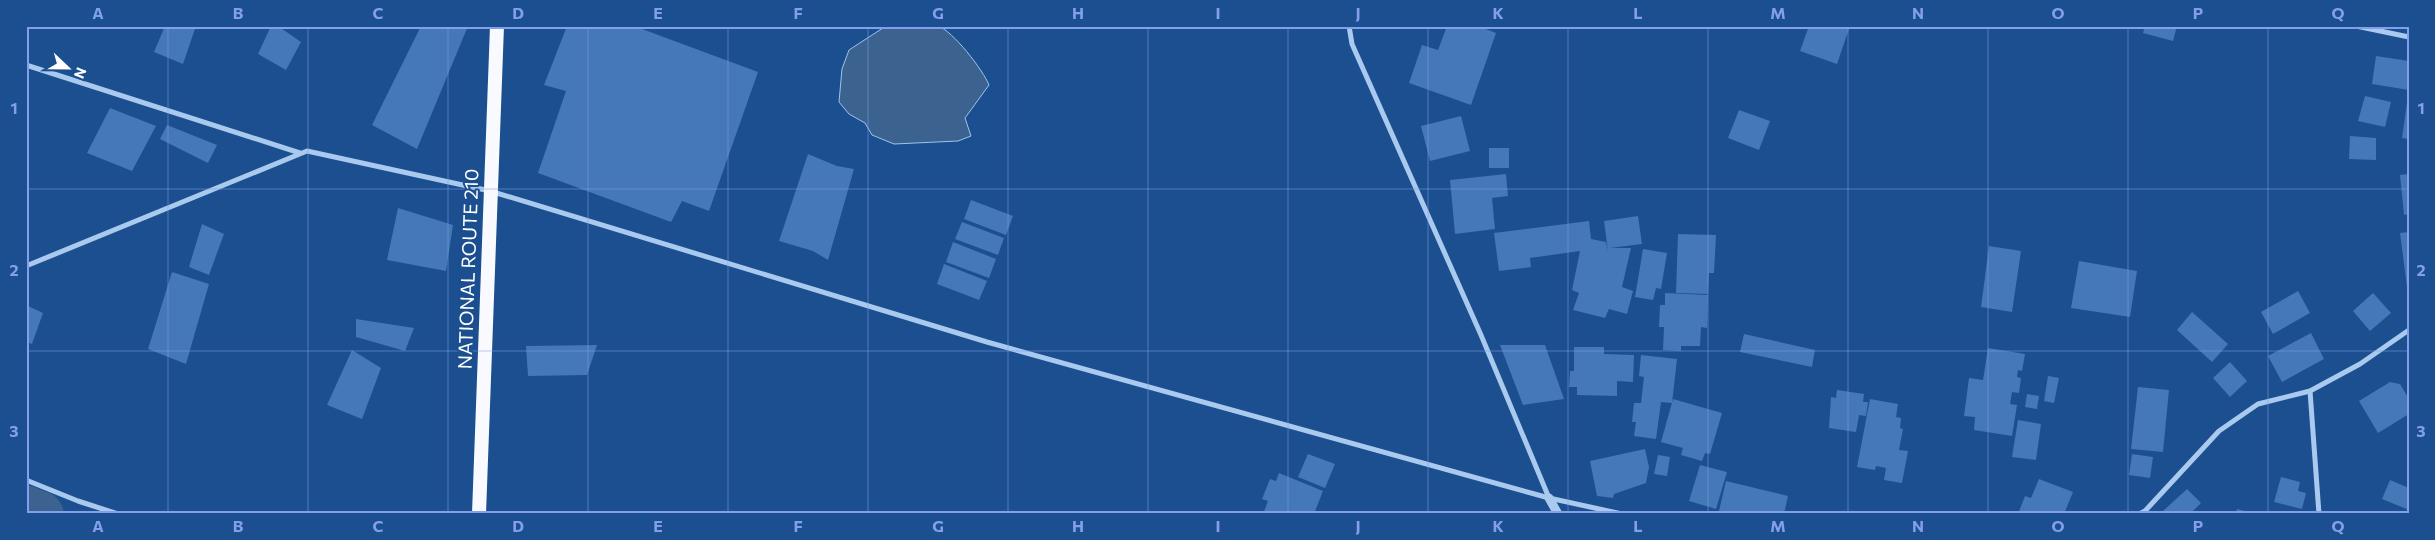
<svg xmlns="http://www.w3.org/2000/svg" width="2435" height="540" viewBox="0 0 2435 540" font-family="Commissioner,sans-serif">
<rect width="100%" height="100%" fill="#1b4f8f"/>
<path fill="#3c6290" stroke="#9cc4f0" d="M886 26C900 26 926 23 938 26 953 31 983 70 989 85L965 118 971 136 958 141 894 144 872 135 865 123 849 114 839 102 842 69 849 50Z"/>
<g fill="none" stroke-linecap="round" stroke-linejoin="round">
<path stroke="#3c6290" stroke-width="45" d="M26 508 41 514"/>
</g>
<g fill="#4478b7">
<path d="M165 26H196L183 64 154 52Z"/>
<path d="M271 26H278L301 42 286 70 258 54Z"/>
<path d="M421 26H468L417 149 372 125Z"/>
<path d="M567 26H634L758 72 709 211 682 201 671 222 538 173 566 91 544 85Z"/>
<path d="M1447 26H1478L1496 33 1471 105 1409 83 1422 45 1438 50Z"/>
<path d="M1809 26H1850L1837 64 1800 51Z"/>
<path d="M2145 26H2177L2173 41 2143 33Z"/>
<path d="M2376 56 2409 61V90L2372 84Z"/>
<path d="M2365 96 2391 102 2385 127 2358 121Z"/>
<path d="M2407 103 2409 104V139L2402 138Z"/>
<path d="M110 108 156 126 132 171 87 153Z"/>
<path d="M1739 110 1770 121 1759 150 1728 138Z"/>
<path d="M1461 116 1470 151 1430 161 1421 126Z"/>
<path d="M167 125 217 145 208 163 160 139Z"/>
<path d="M2350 136 2376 138V160L2349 159Z"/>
<rect x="1489" y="148" width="20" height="20"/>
<path d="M808 154 837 166 854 169 828 260 813 251 779 241Z"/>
<path d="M1506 174 1508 196 1492 198 1495 229 1455 234 1450 180Z"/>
<path d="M2409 174V214L2404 215 2400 175Z"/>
<path d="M971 200 1013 216 1006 235 964 219Z"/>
<path d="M398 208 453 225 446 271 387 260Z"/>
<path d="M1638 216 1642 244 1610 248H1631L1622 287 1633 291 1627 314 1609 309 1605 318 1573 310 1579 293 1572 290 1580 251 1530 258 1531 267 1499 271 1494 233 1589 221 1591 239 1606 242 1608 251 1604 221Z"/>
<path d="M962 222 1004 238 998 255 955 239Z"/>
<path d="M202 224 224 234 209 275 189 267Z"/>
<path d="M2409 232V286L2407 287 2400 233Z"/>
<path d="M1678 234 1716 235 1714 273H1709L1708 294 1676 293Z"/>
<path d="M953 242 996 259 989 278 946 262Z"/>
<path d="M1989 246 2021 251 2012 312 1981 307Z"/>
<path d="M1643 249 1667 253 1661 289 1656 288 1653 300 1635 297Z"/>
<path d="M2079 261 2137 271 2130 317 2071 308Z"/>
<path d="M944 264 987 281 979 300 937 284Z"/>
<path d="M172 272 209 284 186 364 148 349Z"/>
<path d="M2298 291 2310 313 2273 334 2261 312Z"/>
<path d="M1665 293 1708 295 1707 328 1701 327 1700 346H1681V351L1663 350 1664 327H1659L1660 305H1665Z"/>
<path d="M2373 293 2391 313 2370 331 2353 311Z"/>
<path d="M26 305 43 313 32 344 26 342Z"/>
<path d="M2192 312 2228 344 2212 362 2177 330Z"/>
<path d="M356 319 414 328 405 351 356 337Z"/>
<path d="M2311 333 2324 359 2282 382 2268 356Z"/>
<path d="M1744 334 1815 350 1812 367 1740 352Z"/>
<path d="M597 345 587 375 528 376 526 346Z"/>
<path d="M1500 345H1545L1564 399 1523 405Z"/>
<path d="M1574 347H1604V354L1634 355 1633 382 1617 381V396L1577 395V387H1569L1570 371H1574Z"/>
<path d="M1988 348 2025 354 2022 371 2018 370 2017 377 2021 378 2019 393 2012 392 2010 404 2017 405 2012 436 1974 430 1975 417 1964 416 1969 378 1983 380Z"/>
<path d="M352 350 381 368 362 419 327 405Z"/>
<path d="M1641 355 1677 359 1672 403 1661 402 1656 439 1634 436 1636 422H1632L1634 403H1641L1644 377 1639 376Z"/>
<path d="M2230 362 2247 381 2230 397 2213 378Z"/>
<path d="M2048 376 2059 378 2054 403 2044 401Z"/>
<path d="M2390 382 2400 384 2409 399V414L2378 433 2359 401Z"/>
<path d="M2138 387 2169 390 2163 452 2131 449Z"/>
<path d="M1837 390 1864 394 1863 402H1868L1866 416 1859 415 1856 432 1829 428 1831 397 1836 398Z"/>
<path d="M2027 394 2039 396 2037 409 2025 407Z"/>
<path d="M1673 399 1722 413 1710 454 1705 453 1702 461 1681 455 1683 448 1661 442Z"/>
<path d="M1870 399 1898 404 1896 417 1901 418 1900 428 1903 429 1899 450 1908 451 1902 483 1884 480 1886 468 1876 466 1875 470 1857 467Z"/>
<path d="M2018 420 2041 424 2036 460 2012 457Z"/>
<path d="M1645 449 1649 467 1646 483 1614 494 1613 498 1597 496 1590 461Z"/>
<path d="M1308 454 1335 464 1325 488 1298 477Z"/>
<path d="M2132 454 2153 457 2150 478 2129 475Z"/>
<path d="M1658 455 1670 457 1667 476 1654 474Z"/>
<path d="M1700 465 1727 472 1716 509 1689 501Z"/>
<path d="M1279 473 1323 491 1314 514H1263L1268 501 1262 499 1270 479 1276 481Z"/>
<path d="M2281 477 2300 482 2298 491 2306 493 2302 509 2274 502Z"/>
<path d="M2039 479 2073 492 2064 514H2018L2025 496 2031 498Z"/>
<path d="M2390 480 2409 488V510L2382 499Z"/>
<path d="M1726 481 1788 496 1784 514H1730L1719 511Z"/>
<path d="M2187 489 2201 503 2190 514H2165L2163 511Z"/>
<path d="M2237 509 2252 513V514H2235Z"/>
</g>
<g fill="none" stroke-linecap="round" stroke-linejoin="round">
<g stroke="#a9c9ee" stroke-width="5">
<path d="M1349 26 1352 44 1481 335 1549 498"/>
<path d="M2356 26 2409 37"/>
<path d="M26 65 300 153"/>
<path d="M26 266 307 151 490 191 987 342 1549 498 1622 514"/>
<path d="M2310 391 2319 514"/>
<path d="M26 480 78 501 118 514"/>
<path d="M2139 514 2145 511 2219 431 2258 404 2310 391 2360 364 2409 330"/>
</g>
<path stroke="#a9c9ee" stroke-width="9" d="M1549 498 1558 514"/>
<path stroke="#f8faff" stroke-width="14" d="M479 514 497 26"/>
</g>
<path fill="none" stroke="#839eea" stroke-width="1" stroke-opacity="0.55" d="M168 26V514M308 26V514M448 26V514M588 26V514M728 26V514M868 26V514M1008 26V514M1148 26V514M1288 26V514M1428 26V514M1568 26V514M1708 26V514M1848 26V514M1988 26V514M2128 26V514M2268 26V514M26 189H2409M26 351H2409"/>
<g text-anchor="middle" stroke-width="4" stroke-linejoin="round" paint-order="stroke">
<g font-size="19" fill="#fff" stroke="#1b4f8f">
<text transform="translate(468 269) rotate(-88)" y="7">NATIONAL ROUTE 210</text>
</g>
</g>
<rect width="2435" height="540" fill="none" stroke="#1b4f8f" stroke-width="55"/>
<g transform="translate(68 68) rotate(112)" stroke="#1b4f8f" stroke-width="4" paint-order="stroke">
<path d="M0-4L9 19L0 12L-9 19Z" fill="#ffffff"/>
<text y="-8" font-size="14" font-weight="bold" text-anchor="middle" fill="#ffffff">N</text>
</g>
<rect x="28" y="28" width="2380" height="484" fill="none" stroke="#839eea" stroke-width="2"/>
<g font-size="16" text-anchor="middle" font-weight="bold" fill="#839eea">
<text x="98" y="19">A</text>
<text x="238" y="19">B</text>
<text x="378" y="19">C</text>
<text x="518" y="19">D</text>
<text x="658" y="19">E</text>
<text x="798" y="19">F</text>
<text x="938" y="19">G</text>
<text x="1078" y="19">H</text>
<text x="1218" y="19">I</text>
<text x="1358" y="19">J</text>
<text x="1498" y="19">K</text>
<text x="1638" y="19">L</text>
<text x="1778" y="19">M</text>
<text x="1918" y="19">N</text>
<text x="2058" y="19">O</text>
<text x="2198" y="19">P</text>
<text x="2338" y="19">Q</text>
<text x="14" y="114">1</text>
<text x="2421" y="114">1</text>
<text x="14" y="276">2</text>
<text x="2421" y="276">2</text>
<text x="14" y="437">3</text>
<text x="2421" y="437">3</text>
<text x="98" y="532">A</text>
<text x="238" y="532">B</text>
<text x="378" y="532">C</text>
<text x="518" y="532">D</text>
<text x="658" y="532">E</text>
<text x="798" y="532">F</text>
<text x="938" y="532">G</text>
<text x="1078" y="532">H</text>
<text x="1218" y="532">I</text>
<text x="1358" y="532">J</text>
<text x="1498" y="532">K</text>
<text x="1638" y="532">L</text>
<text x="1778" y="532">M</text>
<text x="1918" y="532">N</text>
<text x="2058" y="532">O</text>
<text x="2198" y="532">P</text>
<text x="2338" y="532">Q</text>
</g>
</svg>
